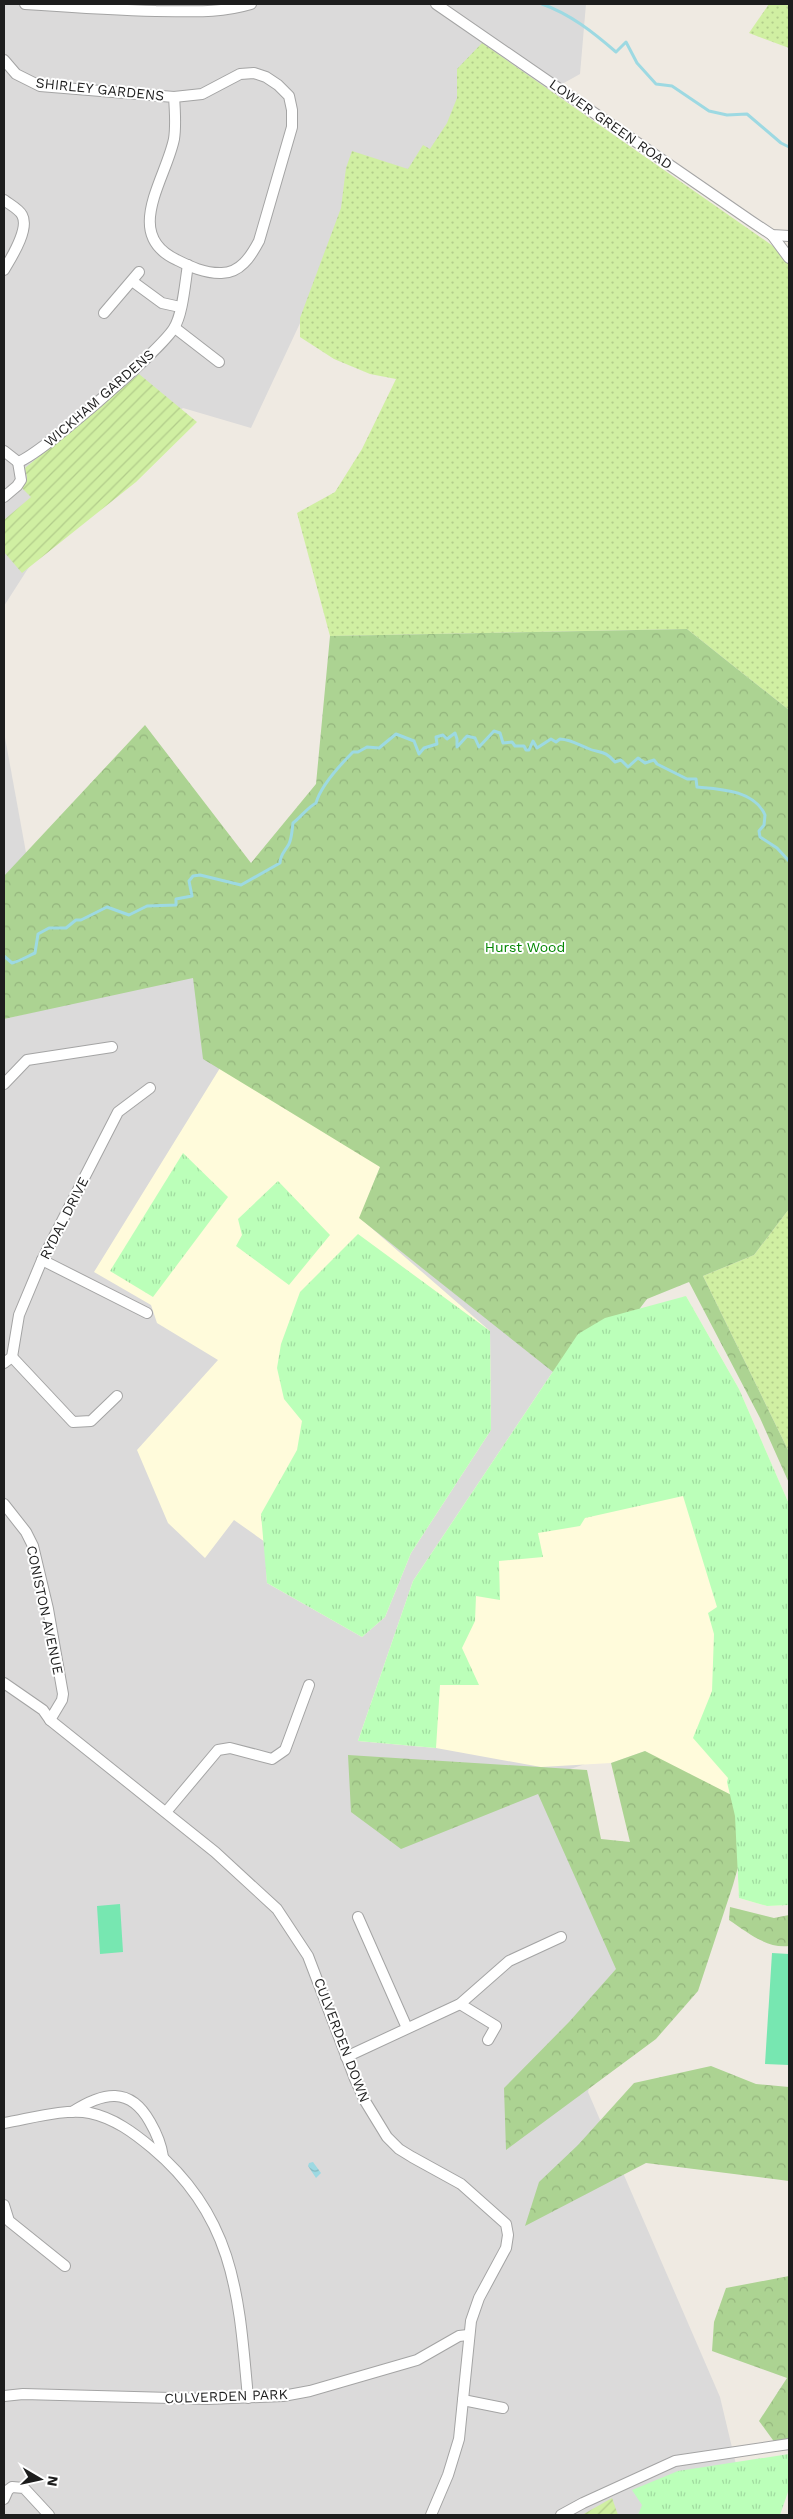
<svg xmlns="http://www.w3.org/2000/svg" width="793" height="2519" viewBox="0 0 793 2519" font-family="'Work Sans',sans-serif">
<defs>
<pattern id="grass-dots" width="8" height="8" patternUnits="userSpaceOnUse" patternTransform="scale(1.25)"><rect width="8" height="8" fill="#d0efa2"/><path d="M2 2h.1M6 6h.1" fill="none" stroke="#b2cc8b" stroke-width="1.8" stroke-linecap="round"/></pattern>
<pattern id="forest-crowns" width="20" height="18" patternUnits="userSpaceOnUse" patternTransform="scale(1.25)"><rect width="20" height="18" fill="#acd392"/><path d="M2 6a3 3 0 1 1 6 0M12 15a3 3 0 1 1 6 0" fill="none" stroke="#94b57d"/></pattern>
<pattern id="park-tufts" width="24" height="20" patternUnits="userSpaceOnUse" patternTransform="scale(1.25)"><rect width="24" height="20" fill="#bbffb9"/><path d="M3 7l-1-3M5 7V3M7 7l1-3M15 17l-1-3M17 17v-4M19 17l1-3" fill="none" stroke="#a0da9f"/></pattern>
<pattern id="garden-furrows" width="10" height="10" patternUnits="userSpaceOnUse" patternTransform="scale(1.25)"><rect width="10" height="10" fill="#d0efa2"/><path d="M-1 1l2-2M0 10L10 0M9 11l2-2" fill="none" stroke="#b2cc8b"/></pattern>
<pattern id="water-waves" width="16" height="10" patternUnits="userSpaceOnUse" patternTransform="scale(1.25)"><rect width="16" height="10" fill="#9dd9e2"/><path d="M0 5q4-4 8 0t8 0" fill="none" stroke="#87bac1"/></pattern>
</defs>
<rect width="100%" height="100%" fill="#efeae2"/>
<g fill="#dbdada">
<path d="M4 4H586L580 74 471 135 316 289 251 428 183 408 86 478 4 606Z"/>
<path d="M4 732 31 880 4 887Z"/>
<path d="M192 975 759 1591 692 1727 559 1773 622 1969 588 2092 720 2397 748 2515H4V1019Z"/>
</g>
<g fill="#fffbdb">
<path d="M228 1055 380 1167 360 1218 490 1331 491 1430 411 1553 385 1617 362 1637 267 1583 265 1542 234 1520 205 1558 168 1523 137 1450 218 1360 157 1323 151 1305 94 1272Z"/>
<path d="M686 1296 739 1389 789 1504V1905L767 1906 739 1898 735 1816 645 1751 611 1763 541 1767 436 1748 358 1741 413 1581 578 1334Z"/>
</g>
<g fill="url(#grass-dots)">
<path d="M769 4H789V48L749 33Z"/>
<path d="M482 43 773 246 789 264V710L687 629 330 636 297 513 335 492 362 449 396 379 370 374 334 359 300 337V318L341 208 346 168 352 151 408 169 423 145 430 149 447 123 457 98V69Z"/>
<path d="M789 1209V1452L703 1276 754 1255Z"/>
</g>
<g fill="url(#forest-crowns)">
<path d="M687 629 789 710V1209L754 1255 703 1276 789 1452V1483L760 1418 689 1282 647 1299 577 1391 359 1218 380 1167 203 1059 193 978 4 1019V876L145 725 251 863 316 784 330 636Z"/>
<path d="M645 1751 755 1807 733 1885 698 1991 656 2039 506 2150 504 2088 569 2022 616 1969 538 1794 401 1849 351 1812 348 1755 587 1770 601 1839 630 1842 611 1763Z"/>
<path d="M730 1907 774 1918 789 1915V1946C767 1949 747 1932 729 1920Z"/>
<path d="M711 2066 756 2084 789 2087V2181L646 2163 525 2226 539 2182 578 2145 634 2083Z"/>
<path d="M789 2276V2443L778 2447 759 2421 787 2378 712 2351 714 2322 726 2288Z"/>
</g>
<g fill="url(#park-tufts)">
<path d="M183 1153 228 1197 153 1297 110 1271Z"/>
<path d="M278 1181 330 1235 289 1285 236 1246 242 1235 238 1219Z"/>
<path d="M358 1234 490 1331 491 1430 411 1553 385 1617 362 1637 267 1583 261 1514 297 1450 302 1421 284 1399 277 1368 281 1344 300 1292Z"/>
<path d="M686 1296 739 1389 789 1504V1905L767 1906 739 1898 735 1816 727 1782 728 1778 693 1738 712 1691 714 1634 708 1613 717 1607 683 1496 585 1518 580 1526 538 1533 543 1557 499 1561 500 1600 476 1596 475 1621 462 1648 479 1685H440L436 1748 358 1741 413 1581 578 1334 605 1318Z"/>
<path d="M789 2454V2489L780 2515H638L642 2505 632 2490 678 2471Z"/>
</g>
<g fill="url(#garden-furrows)">
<path d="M139 374 197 422 136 482 22 573 4 552V520L31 497 22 488 27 477 25 468Z"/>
<path d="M612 2498 618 2515H582Z"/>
</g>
<g fill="#77e7b1">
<path d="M120 1904 123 1952 100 1954 97 1906Z"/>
<path d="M772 1953 789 1954V2065L765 2064Z"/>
</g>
<path fill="url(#water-waves)" d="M313 2162 321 2173 316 2178 308 2166 309 2163Z"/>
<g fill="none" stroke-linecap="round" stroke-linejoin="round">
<g stroke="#9dd9e2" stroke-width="3">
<path d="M542 4C570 14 593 32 616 52L626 42 637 63 656 84 672 86 709 111 727 115 747 114 781 143 789 147"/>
<path d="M4 956 12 963C20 961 28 956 35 953L38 934 49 928H66L76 920H81L107 907 129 915 147 906 176 905V899L192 896 189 881 193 876 200 875 241 885 280 863C280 855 285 851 289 844 292 837 292 830 293 823 301 817 308 807 316 803 321 785 340 765 353 752H358L367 747 379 748 396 734 414 741 419 754 424 748 437 744 436 737 443 735 447 739 455 733 457 739V747L467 736 475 738 479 747 494 731 500 733 503 743 512 742 515 746H524L526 750H529L533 741 537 748 551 739 556 742 560 739C572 740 577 744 587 748 600 754 604 749 615 762L621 760 628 767 638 758 645 763 654 760 657 764 687 779H696L697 787C720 789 754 790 765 815L764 825 759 831 760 837 777 848 789 861"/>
</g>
<defs>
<g id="minor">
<path d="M25 4C69 7 112 10 156 11 190 11 217 14 251 4"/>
<path d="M436 4 751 221 772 235 789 236"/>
<path d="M4 60 16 74 40 86 174 97 202 94 240 74 254 73 266 77 278 85 289 96 292 110V127L259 241C251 256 240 274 220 273 204 273 191 267 177 260 122 235 166 179 174 139 176 126 175 110 174 97"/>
<path d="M4 200C9 204 19 209 22 215 30 229 11 258 4 270"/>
<path d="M772 235 789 258"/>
<path d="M132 281 162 303 180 307"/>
<path d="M104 313 139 272"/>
<path d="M175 328 219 362"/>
<path d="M4 451 18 462"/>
<path d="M18 462C41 454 160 351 174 328 183 314 185 282 188 265"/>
<path d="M4 497 17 486 21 480 18 462"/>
<path d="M4 1084 27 1060 112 1047"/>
<path d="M42 1260 147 1313"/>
<path d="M12 1357 73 1422 91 1421 117 1396"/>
<path d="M4 1363 12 1357 19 1315 42 1260 118 1112 150 1088"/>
<path d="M4 1504 26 1532 33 1546 48 1609 63 1694 62 1700 50 1720"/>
<path d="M4 1683 43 1710 50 1720 215 1852 277 1909 308 1956 355 2079 365 2101 387 2137 399 2149 412 2157 461 2184 506 2224 508 2235 506 2248 479 2298 471 2321 459 2439 448 2475 431 2515"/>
<path d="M166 1812 218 1750 230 1748 272 1759 285 1750 309 1685"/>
<path d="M358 1917 407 2028"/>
<path d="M460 2004 496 2026 488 2040"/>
<path d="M346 2057 460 2004 509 1961 561 1937"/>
<path d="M72 2112C103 2092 130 2086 150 2122 157 2134 161 2143 163 2157"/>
<path d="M4 2123C29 2119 65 2108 90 2113 114 2118 134 2133 152 2148 236 2218 239 2299 248 2398"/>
<path d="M4 2205 9 2221 65 2266"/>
<path d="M4 2396 23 2394 208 2399 283 2396 310 2391 417 2360 459 2336 468 2335"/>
<path d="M463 2400 503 2408"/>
<path d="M4 2499 8 2490 12 2487 24 2488 49 2515"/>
<path d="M561 2515 583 2503 675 2461 789 2444"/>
</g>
</defs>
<use href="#minor" stroke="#a4a4a4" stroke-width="12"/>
<use href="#minor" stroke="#fff" stroke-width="10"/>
</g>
<g text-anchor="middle" stroke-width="4" stroke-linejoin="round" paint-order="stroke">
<g font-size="14" fill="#1d1d1d" stroke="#fff">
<text transform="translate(100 89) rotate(6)" y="5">SHIRLEY GARDENS</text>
<text transform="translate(611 124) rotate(35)" y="5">LOWER GREEN ROAD</text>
<text transform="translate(99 398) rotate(-41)" y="5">WICKHAM GARDENS</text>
<text transform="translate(64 1218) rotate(-63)" y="5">RYDAL DRIVE</text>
<text transform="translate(45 1610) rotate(78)" y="5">CONISTON AVENUE</text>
<text transform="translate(342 2040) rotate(69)" y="5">CULVERDEN DOWN</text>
<text transform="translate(226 2396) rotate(-2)" y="5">CULVERDEN PARK</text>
</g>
<g font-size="14" fill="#028600" stroke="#fff">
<text x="525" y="952">Hurst Wood</text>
</g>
</g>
<rect width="793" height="2519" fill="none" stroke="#1d1d1d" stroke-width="10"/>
<g transform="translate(40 2479) rotate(99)" stroke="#ffffff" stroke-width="4" paint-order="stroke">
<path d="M0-4L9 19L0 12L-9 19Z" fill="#1d1d1d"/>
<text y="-8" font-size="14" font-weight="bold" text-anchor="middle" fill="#1d1d1d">N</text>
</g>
</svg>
